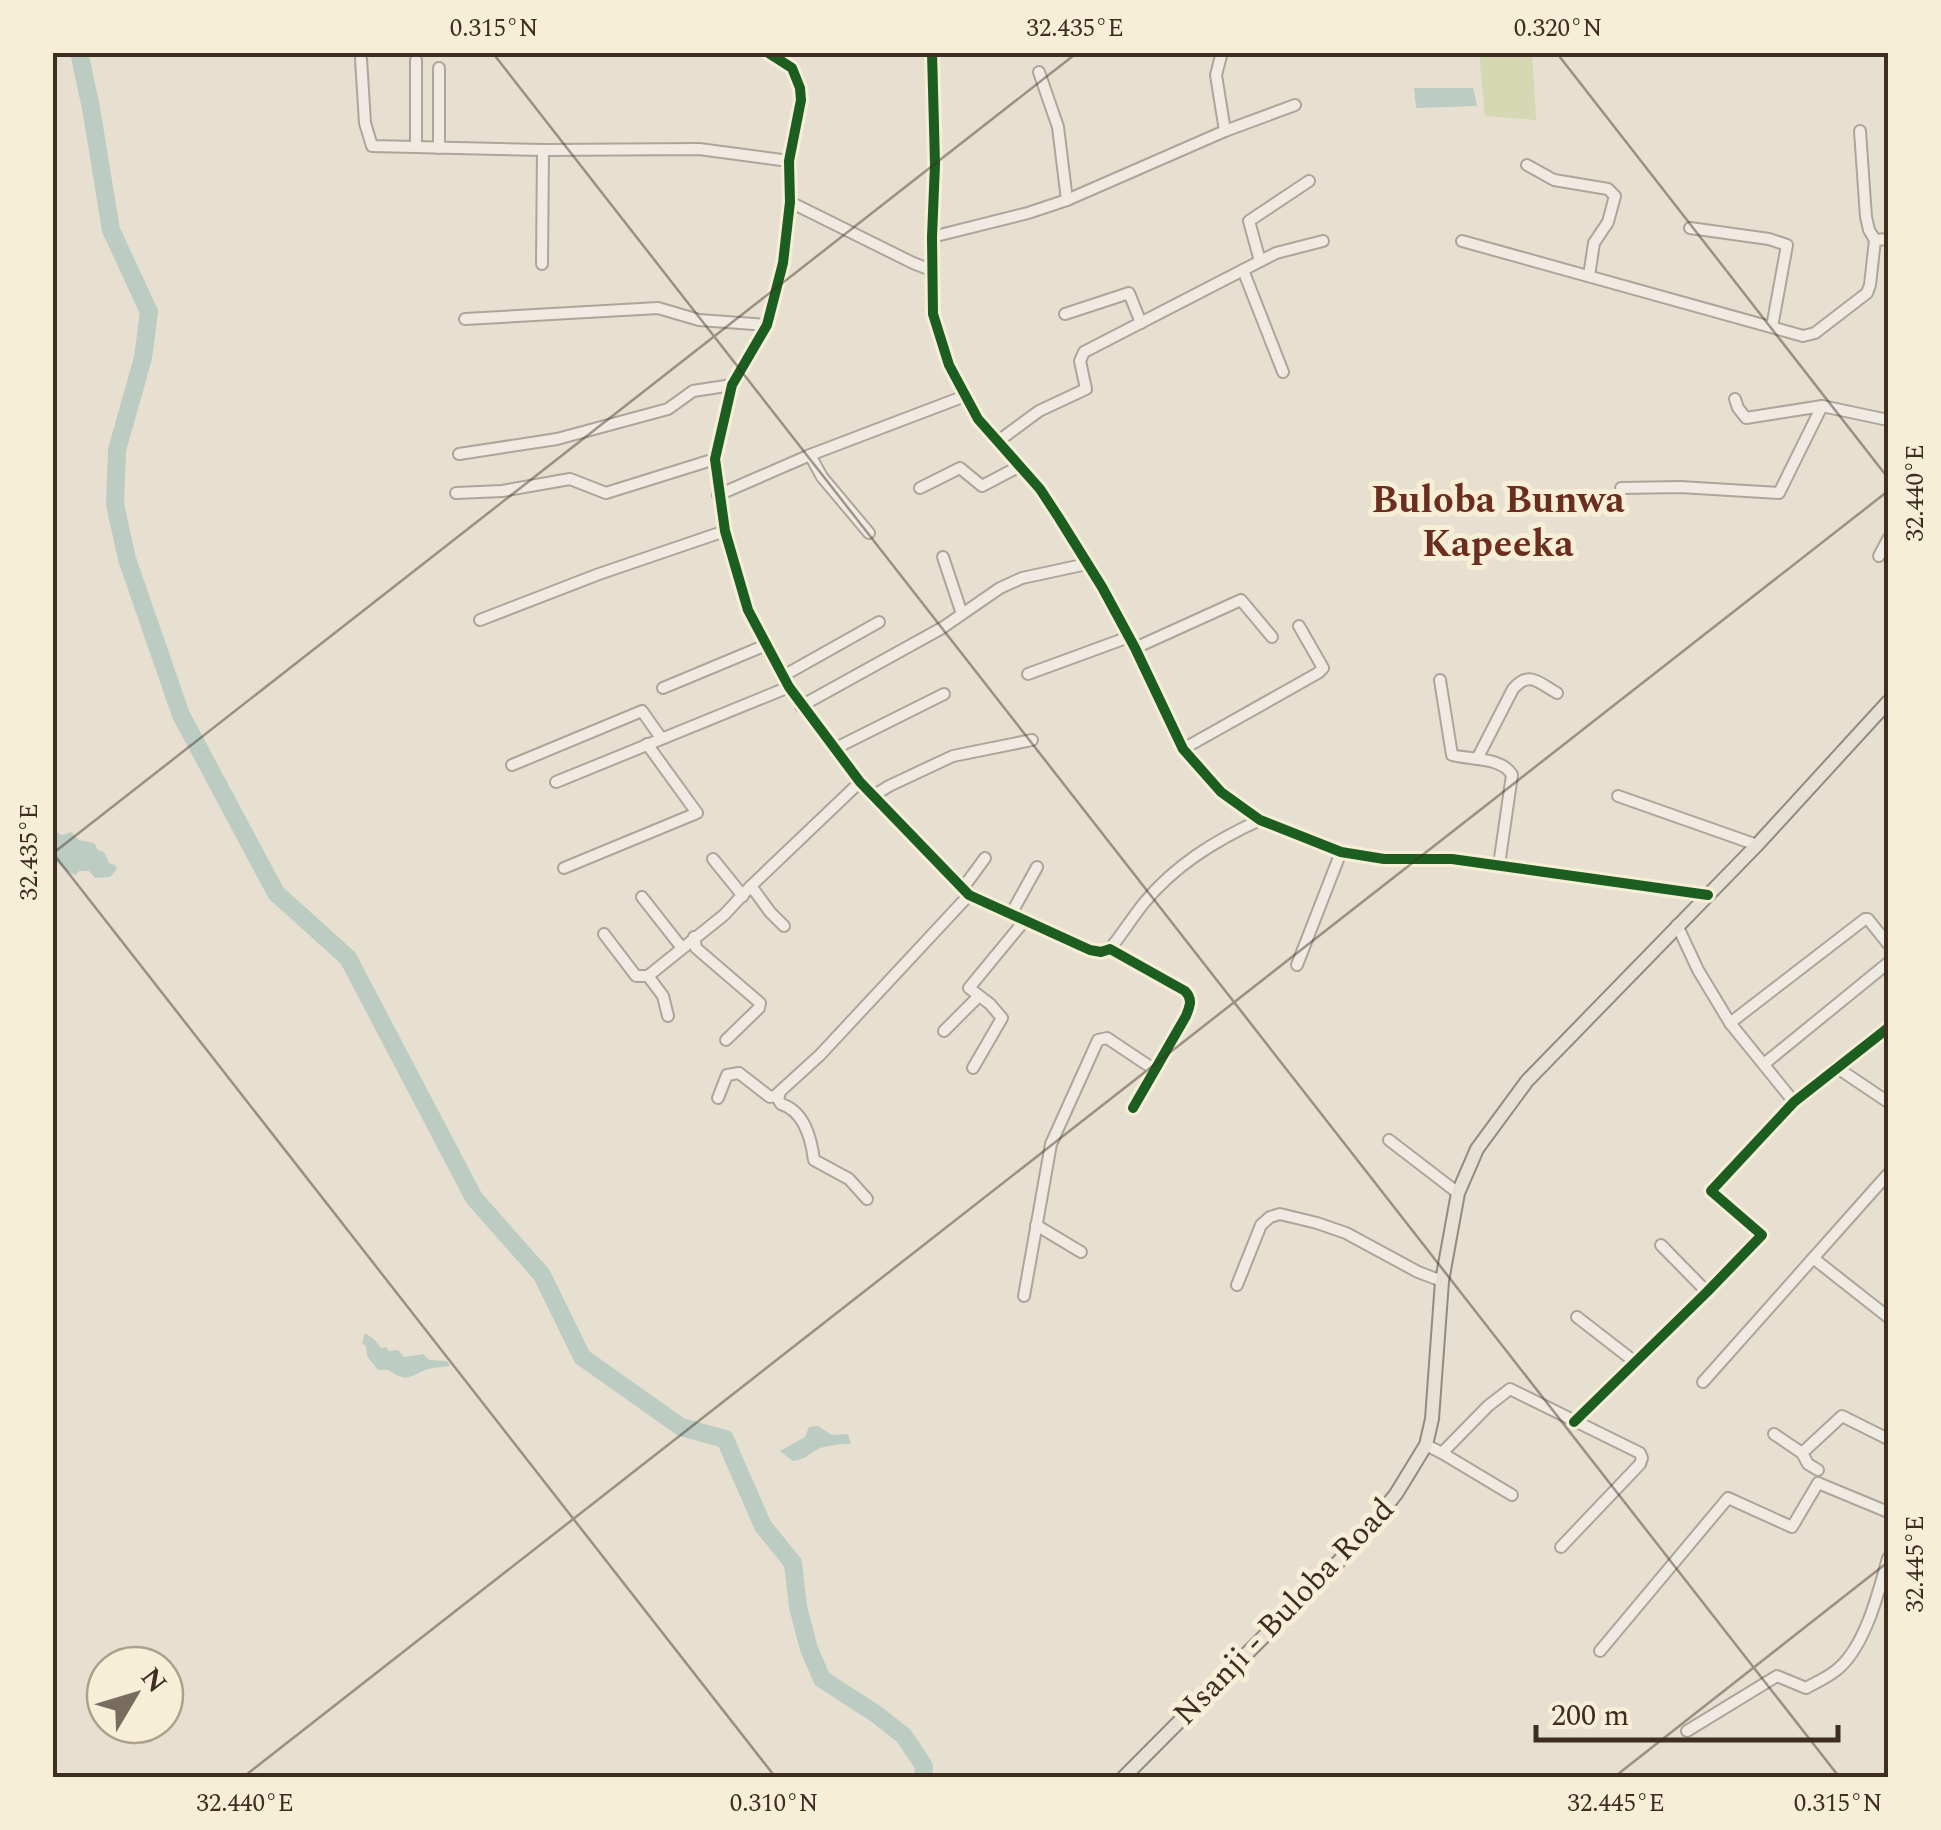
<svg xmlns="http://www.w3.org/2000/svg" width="1941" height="1830" viewBox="0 0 1941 1830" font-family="Spectral,serif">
<rect width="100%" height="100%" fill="#e7e0d1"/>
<path fill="#d6d7b3" d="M1479 53H1532L1536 120 1485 116Z"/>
<g fill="#bcccc2">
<path d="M1414 88H1473L1477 106 1416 108Z"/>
<path d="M53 830 62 835 71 832 79 840 94 843 98 850 104 852 109 863 115 865 117 869 110 877 95 878 89 871H79L76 875C65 873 62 865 53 860Z"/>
<path d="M365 1333 374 1339 381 1348 386 1347 389 1351 398 1350 404 1357 423 1354 429 1360 447 1361 450 1366C444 1367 438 1367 432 1368 414 1372 408 1386 389 1370H378L367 1356 366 1346 362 1343Z"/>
<path d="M818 1426 832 1435 848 1434 851 1444C840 1444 826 1445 816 1450 805 1457 808 1458 793 1461L780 1451 805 1437 809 1427Z"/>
</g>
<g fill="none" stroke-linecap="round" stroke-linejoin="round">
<path stroke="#bcccc2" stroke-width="18" d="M79 52 91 108 111 230 149 312 143 358 117 450 115 504 127 559 181 715 276 893 348 958 474 1198 542 1275 582 1357 681 1427 725 1439 763 1526 793 1563 798 1607 809 1649 822 1679 876 1714 904 1736 924 1766 923 1778"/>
<defs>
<g id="minor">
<path d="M767 52 792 68 800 88 801 100 789 161 790 202 783 263 767 325 732 385 715 459 725 531 748 610 789 687 860 782 969 895 1090 950 1101 952 1110 949 1185 991C1193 999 1190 1006 1186 1016L1133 1108"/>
<path d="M932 52 935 164 932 237 933 314 949 365 978 419 1040 489 1059 518 1102 587 1135 648 1183 749 1221 792 1260 820 1341 852 1384 859H1452L1708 895"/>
<path d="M1222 52 1216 75 1225 131"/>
<path d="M361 59 365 123 372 146 543 150 699 149 789 161"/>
<path d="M416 60V147"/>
<path d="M1039 72 1058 127 1067 200"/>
<path d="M1860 131 1866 217 1869 230 1875 240"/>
<path d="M439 148V68"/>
<path d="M1527 165 1554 180 1608 189 1615 196 1608 222 1594 243 1589 276"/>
<path d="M790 202 913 263 931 270"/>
<path d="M1690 228 1769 239 1787 245 1772 327"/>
<path d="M932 237 1028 213 1067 200 1225 131 1295 105"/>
<path d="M1462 241 1803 336 1815 333 1867 293 1870 285 1875 240 1888 239"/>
<path d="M1260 261 1249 221 1309 181"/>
<path d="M542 264 543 150"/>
<path d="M1243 270 1283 372"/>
<path d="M1065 314 1129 293 1141 323"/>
<path d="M465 319 658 308 699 320 767 325"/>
<path d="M1735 399 1738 408 1746 418 1822 406 1888 420"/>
<path d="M997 442 1039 411 1086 389 1080 361 1084 352 1276 253 1323 241"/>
<path d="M459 454 557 439 668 409 693 391 732 385"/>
<path d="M810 455 822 477 869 533"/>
<path d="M920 488 960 468 982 486 1020 466"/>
<path d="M1621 488 1680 487 1779 493 1822 406"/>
<path d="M456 493 502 491 570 479 606 493 715 459"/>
<path d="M718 495 810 455 965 396"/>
<path d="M1879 556 1888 539"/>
<path d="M943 557 962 614"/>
<path d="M480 620 599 574 725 531"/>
<path d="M1135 648 1241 600 1272 637"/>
<path d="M1028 674 1129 637"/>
<path d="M783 676 879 622"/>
<path d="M1440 680 1452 755C1471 760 1502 757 1512 775L1499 865"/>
<path d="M663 688 766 645"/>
<path d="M801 706 942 628 1000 588 1022 578 1087 564"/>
<path d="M834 749 944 694"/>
<path d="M1183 749 1318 673 1323 668 1299 626"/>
<path d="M1477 759 1513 689C1529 670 1539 683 1557 693"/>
<path d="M512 765 642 711 661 738"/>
<path d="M556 782 789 687"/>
<path d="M873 796 889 786 953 756 1032 740"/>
<path d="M1618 796 1757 845"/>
<path d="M713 859 743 896"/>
<path d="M564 868 697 813 647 744"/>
<path d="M751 886 770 912 784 926"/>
<path d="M963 888 985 858"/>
<path d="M642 897 682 948"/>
<path d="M1011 914 1037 867"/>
<path d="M1677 925 1698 970 1730 1023 1794 1102"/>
<path d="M604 934 636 976H648L724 915 751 886 860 782"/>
<path d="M694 937 696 948 760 1003 759 1008 726 1040"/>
<path d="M1110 949C1122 934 1132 918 1144 903 1175 865 1216 840 1260 820"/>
<path d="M1297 965 1341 852"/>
<path d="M648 976 663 996 668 1016"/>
<path d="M1730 1023 1865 919H1868L1888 944"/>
<path d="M944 1031 979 996"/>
<path d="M1764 1064 1888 963"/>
<path d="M1836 1067 1888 1102"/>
<path d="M973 1068 1002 1018 990 1004 969 988 1025 920"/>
<path d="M780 1092 778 1099 781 1104C804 1111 811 1137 814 1160L849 1179 867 1199"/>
<path d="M718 1098 727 1075 739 1073 770 1097 775 1096 820 1055 969 895"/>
<path d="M1389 1140 1458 1193"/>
<path d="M1036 1225 1081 1252"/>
<path d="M1661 1245 1707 1292"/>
<path d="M1813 1258 1888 1317"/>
<path d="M1237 1285 1261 1225 1270 1217 1280 1214 1317 1223 1346 1233 1418 1272 1442 1281"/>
<path d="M1024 1296 1051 1144 1098 1040 1107 1038 1155 1070"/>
<path d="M1577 1317 1635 1362"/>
<path d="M1703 1382 1888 1174"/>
<path d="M1574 1422 1707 1292 1762 1235 1711 1191 1794 1102 1888 1028"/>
<path d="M1774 1434 1802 1453 1808 1464 1818 1470"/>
<path d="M1426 1445 1442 1453 1512 1495"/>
<path d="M1442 1453 1488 1406 1510 1389 1640 1453 1642 1458 1640 1464 1561 1547"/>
<path d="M1802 1453 1842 1416 1888 1439"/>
<path d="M1600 1651 1728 1498 1792 1527 1818 1483 1888 1512"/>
<path d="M1687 1731 1777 1676 1806 1688C1817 1682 1831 1676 1840 1667 1866 1643 1879 1591 1888 1558"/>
</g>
<path id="major" d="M1123 1778 1356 1544 1396 1494 1426 1445 1432 1419 1442 1281 1458 1193 1477 1149 1527 1081 1757 845 1888 702"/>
</defs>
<use href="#minor" stroke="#ada599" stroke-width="14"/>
<use href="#major" stroke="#928b80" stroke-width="16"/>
<use href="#minor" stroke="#efebe3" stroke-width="10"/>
<use href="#major" stroke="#e6e1d4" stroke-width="12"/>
<defs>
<g id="cycleway">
<path d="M767 52 792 68 800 88 801 100 789 161 790 202 783 263 767 325 732 385 715 459 725 531 748 610 789 687 860 782 969 895 1090 950 1101 952 1110 949 1185 991C1193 999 1190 1006 1186 1016L1133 1108"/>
<path d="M932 52 935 164 932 237 933 314 949 365 978 419 1040 489 1059 518 1102 587 1135 648 1183 749 1221 792 1260 820 1341 852 1384 859H1452L1708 895"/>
<path d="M1574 1422 1707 1292 1762 1235 1711 1191 1794 1102 1888 1028"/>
</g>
</defs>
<use href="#cycleway" stroke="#f7eed8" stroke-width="16"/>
<use href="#cycleway" stroke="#1b5e20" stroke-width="10"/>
</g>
<path fill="none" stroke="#3d2e20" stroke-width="2.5" stroke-opacity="0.45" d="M492 52 1840 1778M1556 52 1888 478M52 852 776 1778M52 854 1078 52M242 1778 1888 491M1613 1778 1888 1562"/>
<g text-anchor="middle" stroke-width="10" stroke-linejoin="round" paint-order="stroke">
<g font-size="32" fill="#3d2e20" stroke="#f7eed8">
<text transform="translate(1283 1611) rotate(-46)" y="11">Nsanji - Buloba Road</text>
</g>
<g font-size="38" font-weight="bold" fill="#6b2e1e" stroke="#f7eed8">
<text x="1498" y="512">Buloba Bunwa<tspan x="1498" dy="44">Kapeeka</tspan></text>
</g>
</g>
<rect width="1941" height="1830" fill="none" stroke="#f7eed8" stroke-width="110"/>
<g transform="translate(135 1695) rotate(52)"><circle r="48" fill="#f7eed8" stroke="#ada18e" stroke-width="2.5"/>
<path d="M0-8L18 38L0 25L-18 38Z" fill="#786c5e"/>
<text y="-15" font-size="28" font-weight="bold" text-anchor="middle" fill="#3d2e20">N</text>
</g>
<path d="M1536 1725v15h302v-15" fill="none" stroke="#3d2e20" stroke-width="5"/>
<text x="1551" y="1725" font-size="30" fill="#3d2e20" stroke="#f7eed8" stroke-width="8" paint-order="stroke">200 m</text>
<rect x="55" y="55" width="1831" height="1720" fill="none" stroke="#3d2e20" stroke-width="4"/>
<g font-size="25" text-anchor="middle" fill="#3d2e20">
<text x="494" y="36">0.315°N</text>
<text x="1075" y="36">32.435°E</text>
<text x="1558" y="36">0.320°N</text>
<text transform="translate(1914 493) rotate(-90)" y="9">32.440°E</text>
<text transform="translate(28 852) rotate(-90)" y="9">32.435°E</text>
<text transform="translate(1914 1564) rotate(-90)" y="9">32.445°E</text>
<text x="245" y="1811">32.440°E</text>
<text x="774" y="1811">0.310°N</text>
<text x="1616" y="1811">32.445°E</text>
<text x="1838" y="1811">0.315°N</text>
</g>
</svg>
